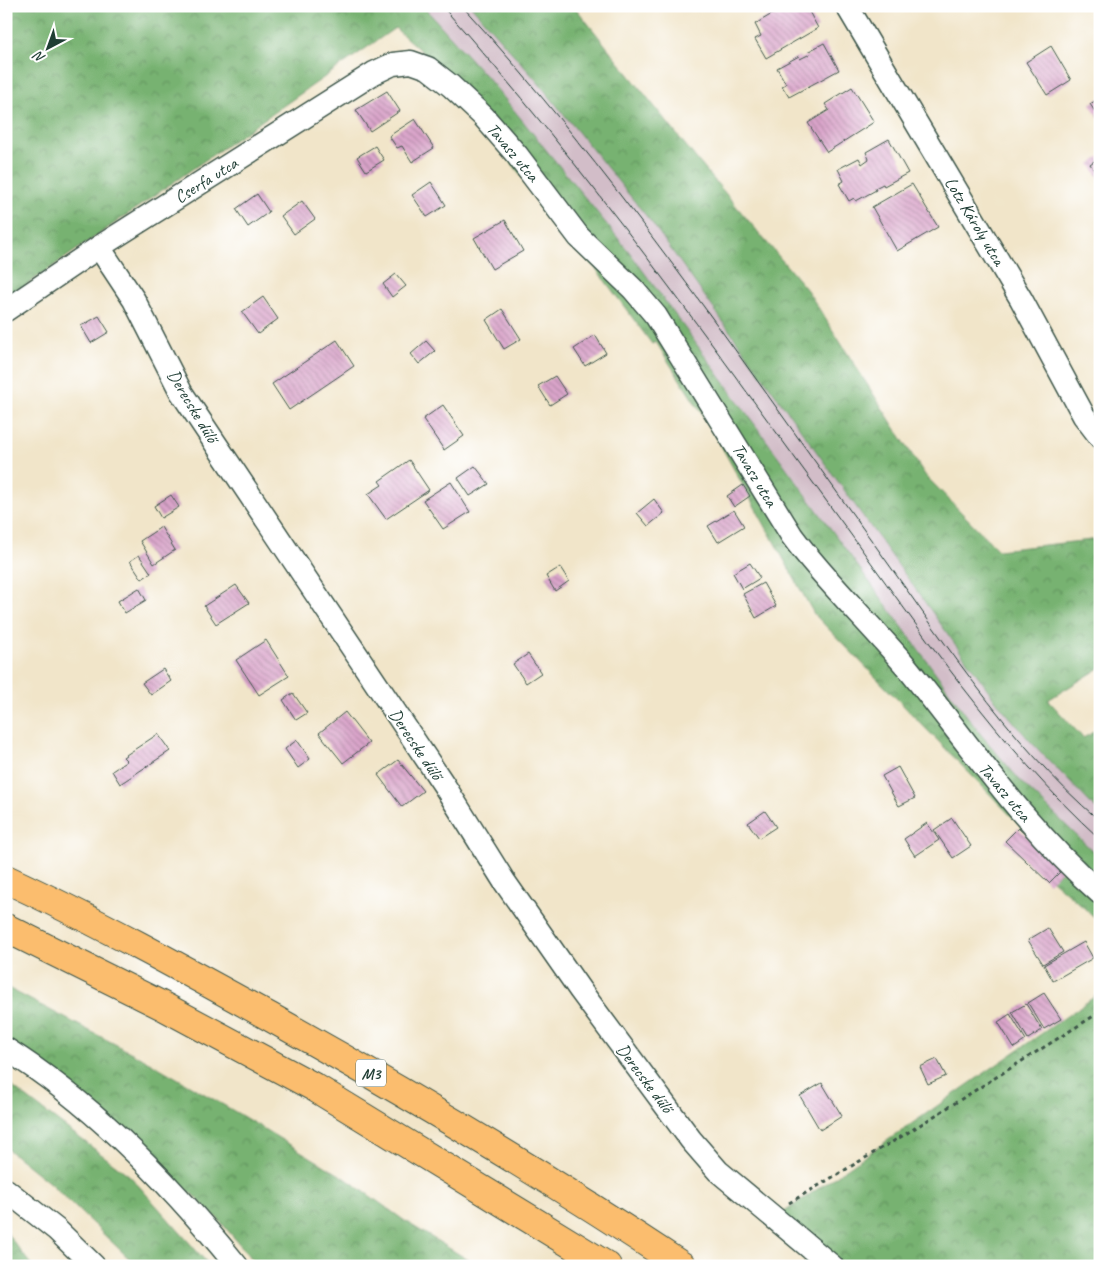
<svg xmlns="http://www.w3.org/2000/svg" width="1106" height="1272" viewBox="0 0 1106 1272" font-family="Caveat,sans-serif">
<defs>
<pattern id="forest-crowns" width="20" height="18" patternUnits="userSpaceOnUse" patternTransform="scale(1.25)"><rect width="20" height="18" fill="#77b271"/><path d="M2 6a3 3 0 1 1 6 0M12 15a3 3 0 1 1 6 0" fill="none" stroke="#61925e"/></pattern>
<pattern id="building-back-hatch" width="6" height="6" patternUnits="userSpaceOnUse" patternTransform="scale(1.25)"><rect width="6" height="6" fill="#daa4ca"/><path d="M-1 5l2 2M0 0l6 6M5-1l2 2" fill="none" stroke="#b087a5"/></pattern>
</defs>
<rect width="100%" height="100%" fill="#fff"/>
<filter id="ink" filterUnits="userSpaceOnUse"><feTurbulence type="fractalNoise" baseFrequency=".02" numOctaves="2"/><feDisplacementMap in="SourceGraphic" scale="10" xChannelSelector="R" yChannelSelector="G"/><feConvolveMatrix kernelMatrix="1 2 1 2 8 2 1 2 1" color-interpolation-filters="sRGB"/></filter>
<filter id="wash" filterUnits="userSpaceOnUse"><feTurbulence type="fractalNoise" baseFrequency=".0096" numOctaves="4" result="noise"/><feDisplacementMap in="SourceGraphic" scale="20" xChannelSelector="R" yChannelSelector="G"/><feGaussianBlur stdDeviation="1.12" result="paint"/><feColorMatrix in="noise" values="0 0 0 0 0 0 0 0 0 0 0 0 0 0 0 0 0 1.4 0 .05"/><feComposite in="paint" operator="in"/></filter>
<g filter="url(#wash)">
<rect width="100%" height="100%" fill="#f1e5c9"/>
<path fill="#d2bdc8" d="M423 6H471L536 80 652 223 996 701 1030 741 1100 813V858L1023 784 978 731 630 253 491 82Z"/>
<g fill="url(#forest-crowns)" stroke="#4b7852">
<path d="M6 6H423L491 82 630 253 978 731 1023 784 1100 858V922L1051 879 1064 870 814 614 714 433 656 342 652 344 597 270 554 221 448 75 395 28 6 299Z"/>
<path d="M471 6H574L699 162 807 290 925 475 998 550 1100 539V668L1048 700 1083 738 1100 729V813L1030 741 996 701 652 223 536 80Z"/>
<path d="M6 987 151 1063 239 1114 345 1178 405 1221 478 1266H258L219 1220 129 1134 6 1042Z"/>
<path d="M1100 993V1266H844L780 1215Z"/>
<path d="M6 1082 130 1176 210 1266H137L51 1184 6 1148Z"/>
<path d="M6 1232 32 1266H6Z"/>
</g>
<g id="blocks">
<g fill="url(#building-back-hatch)">
<path d="M786 6H806L818 28 766 58 755 39 761 36 755 24Z"/>
<path d="M824 43 839 70 789 97 782 86 786 84 777 68 799 56 800 59 810 54 809 51Z"/>
<path d="M1051 46 1071 80 1047 95 1026 62Z"/>
<path d="M852 87 874 122 827 152 808 123 829 110 825 104Z"/>
<path d="M387 91 400 111 370 131 356 110Z"/>
<path d="M1100 98V119L1090 104Z"/>
<path d="M415 119 434 148 412 162 402 146 397 148 389 136Z"/>
<path d="M889 139 908 173 884 186 883 184 875 188 876 190 856 201 854 198 849 201 839 184 844 181 838 169 859 158 862 164 869 159 866 152Z"/>
<path d="M375 146 384 160 366 171 357 157Z"/>
<path d="M1100 157V179L1090 164Z"/>
<path d="M431 182 446 205 427 217 412 195Z"/>
<path d="M912 184 938 227 897 251 872 207Z"/>
<path d="M257 194 269 212 248 227 236 209Z"/>
<path d="M302 201 315 219 294 234 281 216Z"/>
<path d="M505 220 523 251 492 269 474 238Z"/>
<path d="M396 274 406 286 392 297 383 284Z"/>
<path d="M263 297 278 319 258 334 242 312Z"/>
<path d="M502 309 521 339 504 349 486 320Z"/>
<path d="M99 316 109 332 91 343 81 326Z"/>
<path d="M595 335 606 353 585 366 574 349Z"/>
<path d="M337 340 354 366 289 410 272 384Z"/>
<path d="M426 341 435 351 419 364 411 354Z"/>
<path d="M555 376 567 394 550 405 538 386Z"/>
<path d="M443 405 464 436 444 450 423 419Z"/>
<path d="M409 460 429 490 386 519 368 494 382 485 379 481Z"/>
<path d="M475 466 489 484 470 496 458 478Z"/>
<path d="M451 482 470 512 443 529 423 500Z"/>
<path d="M743 485 750 496 734 507 727 496Z"/>
<path d="M171 495 179 507 161 518 154 506Z"/>
<path d="M654 499 664 513 648 526 637 513Z"/>
<path d="M734 510 744 526 718 542 708 526Z"/>
<path d="M161 527 175 550 154 564 140 541Z"/>
<path d="M139 555 151 573 142 579 130 561Z"/>
<path d="M750 563 760 578 742 589 733 573Z"/>
<path d="M560 567 569 581 555 591 546 576Z"/>
<path d="M763 583 776 606 756 618 743 594Z"/>
<path d="M236 585 249 603 216 624 204 606Z"/>
<path d="M139 588 146 600 125 613 118 601Z"/>
<path d="M266 640 289 676 259 695 236 660Z"/>
<path d="M528 654 541 673 526 683 513 664Z"/>
<path d="M163 669 171 681 151 695 142 683Z"/>
<path d="M293 693 307 713 296 720 283 700Z"/>
<path d="M345 712 369 743 343 763 319 733Z"/>
<path d="M158 734 170 751 120 784 112 771 127 761 123 757Z"/>
<path d="M297 740 310 759 298 768 285 749Z"/>
<path d="M398 760 423 791 402 807 378 775Z"/>
<path d="M898 767 915 798 899 806 882 776Z"/>
<path d="M765 811 776 827 759 838 748 823Z"/>
<path d="M952 818 971 846 953 858 934 830Z"/>
<path d="M927 823 939 840 915 856 904 839Z"/>
<path d="M1018 828 1063 869 1049 883 1005 841Z"/>
<path d="M1048 928 1063 952 1043 964 1028 940Z"/>
<path d="M1084 942 1093 958 1053 981 1044 965Z"/>
<path d="M1044 993 1061 1019 1044 1029 1028 1003Z"/>
<path d="M1026 1004 1042 1030 1028 1039 1012 1012Z"/>
<path d="M1010 1014 1026 1040 1014 1048 998 1022Z"/>
<path d="M937 1059 946 1076 928 1084 920 1067Z"/>
<path d="M822 1083 842 1116 820 1130 800 1096Z"/>
</g>
</g>
</g>
<g filter="url(#ink)">
<use href="#blocks" fill-opacity="0" stroke="#3e564a" stroke-width="1"/>
<g fill="none" stroke-linecap="round" stroke-linejoin="round">
<defs>
<g id="minor">
<path d="M847 6 1021 299 1084 416 1100 437"/>
<path d="M99 247 134 300 181 392 444 785 504 881 580 990 691 1140 718 1171 832 1266"/>
<path d="M6 310 99 247 374 73 393 64 411 62 428 68 451 86 483 116 517 155 579 237 633 289 656 316 792 536C826 582 868 621 905 665 968 742 1023 826 1100 893"/>
<path d="M6 1049C95 1105 171 1184 237 1266"/>
<path d="M6 1190 57 1230 94 1266"/>
</g>
<g id="highway">
<path d="M6 879C96 921 183 969 270 1017 410 1095 548 1177 682 1266"/>
<path d="M6 928 161 1005 314 1087 607 1266"/>
</g>
</defs>
<use href="#minor" stroke="#3e564a" stroke-width="25"/>
<use href="#highway" stroke="#3e564a" stroke-width="30"/>
<path stroke="#3e564a" stroke-width="3" stroke-dasharray="4 4" stroke-linecap="butt" d="M789 1203 904 1135 1100 1012"/>
<use href="#minor" stroke="#fff" stroke-width="22"/>
<use href="#highway" stroke="#fbbd6e" stroke-width="28"/>
<g stroke="#1f3d34" stroke-width="1">
<path d="M442 6C587 168 713 346 841 521 922 632 998 746 1100 839"/>
<path d="M462 6C611 168 736 352 864 530 937 630 1005 740 1100 821"/>
</g>
</g>
</g>
<g text-anchor="middle" stroke-width="4" stroke-linejoin="round" paint-order="stroke">
<rect fill="#fff" stroke="#627771" stroke-width="1" x="356" y="1059.5" width="30" height="27" rx="4"/>
<g font-size="16" font-weight="bold" fill="#1f3d34">
<text x="371" y="1079">M3</text>
</g>
<g font-size="18" fill="#1f3d34" stroke="#fff">
<text transform="translate(513 152) rotate(50)" y="6">Tavasz utca</text>
<text transform="translate(206 180) rotate(-32)" y="6">Cserfa utca</text>
<text transform="translate(975 221) rotate(59)" y="6">Lotz Károly utca</text>
<text transform="translate(193 406) rotate(59)" y="6">Derecske dűlő</text>
<text transform="translate(755 475) rotate(59)" y="6">Tavasz utca</text>
<text transform="translate(416 744) rotate(56)" y="6">Derecske dűlő</text>
<text transform="translate(1005 792) rotate(50)" y="6">Tavasz utca</text>
<text transform="translate(645 1078) rotate(53)" y="6">Derecske dűlő</text>
</g>
</g>
<rect width="1106" height="1272" fill="none" stroke="#fff" stroke-width="25"/>
<g transform="translate(48 48) rotate(221)" stroke="#ffffff" stroke-width="4" paint-order="stroke">
<path d="M0-4L9 19L0 12L-9 19Z" fill="#1f3d34"/>
<text y="-8" font-size="14" font-weight="bold" text-anchor="middle" fill="#1f3d34">N</text>
</g>
</svg>
